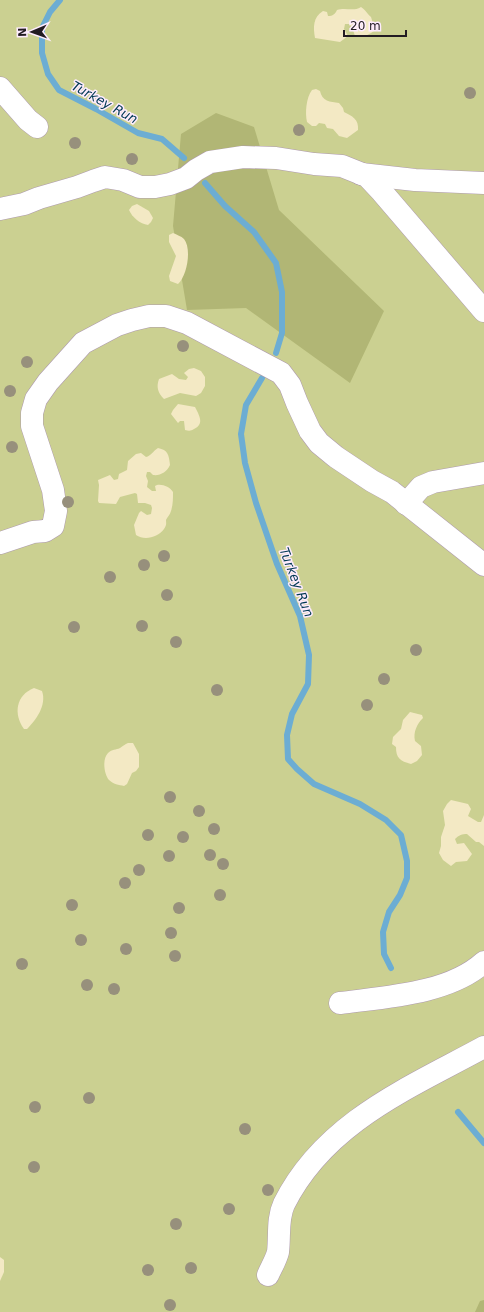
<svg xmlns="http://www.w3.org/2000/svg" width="484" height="1312" viewBox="0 0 484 1312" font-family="'DejaVu Sans',sans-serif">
<rect width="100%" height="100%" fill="#feecfe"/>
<rect fill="#cbd091" x="0" y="0" width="484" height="1312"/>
<g fill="#b1b675">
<path d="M216 113 254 127 279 210 384 311 350 383 246 308 187 310 173 226 181 134Z"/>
<path d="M484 1300V1312H475L480 1301Z"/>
</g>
<g fill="#f3e9c4">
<path d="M361 7C366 10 367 14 371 17L375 30C369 35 363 38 355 36L352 27 349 24H345L344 29 348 36 340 42 315 38C313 27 313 17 323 11L327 12 328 16C333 16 335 14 337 10 346 7 353 12 361 7Z"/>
<path d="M316 89 320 91C322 101 330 102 339 103L343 108 344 112C352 116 359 119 358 130L347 138 339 136 333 129 327 128 325 124 319 123 316 126H312L307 122C305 113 306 98 312 90Z"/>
<path d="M137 204 149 211 153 218 151 222 148 225C140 224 132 217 129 210L132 206Z"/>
<path d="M173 233C177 235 181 236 184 239 192 249 187 276 178 284L170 281 169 276 176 256 169 242V235Z"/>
<path d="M194 368 201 371 205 377V386L201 393 196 396 180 393 164 399C158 393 156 387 159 379L172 374 179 379 186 380 188 377 184 373 189 369Z"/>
<path d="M178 404 195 407C199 415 205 424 194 429 191 431 189 431 185 430L184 421H180L178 423 171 414 173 410Z"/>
<path d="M158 448C168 450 169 455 170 465 167 472 160 476 153 475L150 472H147L146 476 148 481 147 487 152 491H156L155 486 157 485C163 484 170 487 173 492 173 499 173 505 171 511 170 515 167 517 166 520 166 523 167 525 164 529 158 537 145 541 136 535L134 525 139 513 141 511 147 515 151 514 152 508 151 505 145 503H138L137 494 135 493 120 497 116 504 99 503 98 501 99 485 98 480 110 475 114 480 118 479 119 474 127 470 128 461 136 454 141 453 146 457C151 456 153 451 158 448Z"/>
<path d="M34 688 42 691C47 705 36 720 27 729H24C13 714 16 695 34 688Z"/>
<path d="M410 712 422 715 423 718C417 724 413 732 415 741L421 746 422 755 417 761 411 764C400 761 396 758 396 747L392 744 393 737 401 729 403 720Z"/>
<path d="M128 743H133L139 754V767L136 771 132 773 127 784 124 786C119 785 113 784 109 780 104 774 102 759 108 753 112 749 116 750 120 748 123 746 125 744 128 743Z"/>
<path d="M451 800 468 804 471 809 468 816 478 822H481L484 815V846L479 842H476L467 834C462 834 459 835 455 839L457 844 464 843 472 854 467 861 456 862 451 866 443 860 439 853 441 846V837L445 825 443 811 447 804Z"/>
<path d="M0 1257 4 1260V1272L0 1281Z"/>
</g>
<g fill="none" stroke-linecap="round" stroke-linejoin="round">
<g stroke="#6cadd3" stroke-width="6">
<path d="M60 0 50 12 42 28V53L48 74 59 90 96 109 138 133 162 139 184 158"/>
<path d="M205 183 225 206 254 232 276 263 282 292V333L276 353"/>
<path d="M262 378 246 405 241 434 245 463 256 503 277 564 300 616 309 655 308 684 292 714 287 735 288 759 297 769 314 784 360 804 386 820 401 835 407 861V878L400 895 389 912 383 932 384 954 391 968"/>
<path d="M458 1112 484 1143"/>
</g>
<defs>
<g id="minor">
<path d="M0 88 28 120 37 127"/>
<path d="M361 174 415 180 484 183"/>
<path d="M0 209 24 204 39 198 77 187 93 181 105 177 123 180 140 187H155L170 184 186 178 196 170 210 162 243 157 276 158 314 164 342 166 367 176 382 192 484 311"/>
<path d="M406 504 421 487 433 482 484 473"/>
<path d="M0 543 33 532 45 531 53 526 56 511 53 490 32 426V413L36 399 48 382 83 343 117 325 132 320 149 316H166L187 323 281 373 290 385 297 403 310 431 319 443 336 457 372 481 392 492 484 565"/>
<path d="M340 1003C385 997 449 994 484 962"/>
<path d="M268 1275C271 1268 276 1260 278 1252 280 1236 277 1219 284 1204 325 1122 409 1088 484 1047"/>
</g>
</defs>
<use href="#minor" stroke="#ae9aae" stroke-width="23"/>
<use href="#minor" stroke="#fff" stroke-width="22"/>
</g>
<g fill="#97907c">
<circle cx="470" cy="93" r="6"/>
<circle cx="299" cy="130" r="6"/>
<circle cx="75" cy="143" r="6"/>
<circle cx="132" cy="159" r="6"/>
<circle cx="183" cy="346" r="6"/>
<circle cx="27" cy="362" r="6"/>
<circle cx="10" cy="391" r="6"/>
<circle cx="12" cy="447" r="6"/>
<circle cx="68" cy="502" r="6"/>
<circle cx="164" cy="556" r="6"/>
<circle cx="144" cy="565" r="6"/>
<circle cx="110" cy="577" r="6"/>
<circle cx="167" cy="595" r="6"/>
<circle cx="142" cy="626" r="6"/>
<circle cx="74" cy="627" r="6"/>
<circle cx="176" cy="642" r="6"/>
<circle cx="416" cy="650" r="6"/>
<circle cx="384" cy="679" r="6"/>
<circle cx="217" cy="690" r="6"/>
<circle cx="367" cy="705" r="6"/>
<circle cx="170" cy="797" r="6"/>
<circle cx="199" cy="811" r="6"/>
<circle cx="214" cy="829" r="6"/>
<circle cx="148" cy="835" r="6"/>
<circle cx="183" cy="837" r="6"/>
<circle cx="210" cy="855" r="6"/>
<circle cx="169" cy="856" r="6"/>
<circle cx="223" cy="864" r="6"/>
<circle cx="139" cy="870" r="6"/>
<circle cx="125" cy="883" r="6"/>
<circle cx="220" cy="895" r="6"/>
<circle cx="72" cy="905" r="6"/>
<circle cx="179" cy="908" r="6"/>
<circle cx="171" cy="933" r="6"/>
<circle cx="81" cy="940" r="6"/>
<circle cx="126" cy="949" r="6"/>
<circle cx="175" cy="956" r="6"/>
<circle cx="22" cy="964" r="6"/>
<circle cx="87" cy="985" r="6"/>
<circle cx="114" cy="989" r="6"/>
<circle cx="89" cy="1098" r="6"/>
<circle cx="35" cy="1107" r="6"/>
<circle cx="245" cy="1129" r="6"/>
<circle cx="34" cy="1167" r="6"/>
<circle cx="268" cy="1190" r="6"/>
<circle cx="229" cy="1209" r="6"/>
<circle cx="176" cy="1224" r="6"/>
<circle cx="191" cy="1268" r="6"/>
<circle cx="148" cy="1270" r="6"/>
<circle cx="170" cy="1305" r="6"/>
</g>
<g text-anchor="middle" stroke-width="3" stroke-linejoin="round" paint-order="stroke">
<g font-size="13" font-style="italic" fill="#003952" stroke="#feecfe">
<text transform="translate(105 102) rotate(29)" y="5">Turkey Run</text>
<text transform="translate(297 582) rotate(69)" y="5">Turkey Run</text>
</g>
</g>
<g transform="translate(32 32) rotate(268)" stroke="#feecfe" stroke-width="3" paint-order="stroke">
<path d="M0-3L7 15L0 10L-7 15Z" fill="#221b22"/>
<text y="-6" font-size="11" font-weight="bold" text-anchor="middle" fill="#221b22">N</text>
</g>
<path d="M344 30v6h62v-6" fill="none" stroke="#221b22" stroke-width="2"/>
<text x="350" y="30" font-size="12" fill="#221b22" stroke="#feecfe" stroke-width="3" paint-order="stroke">20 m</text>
</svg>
